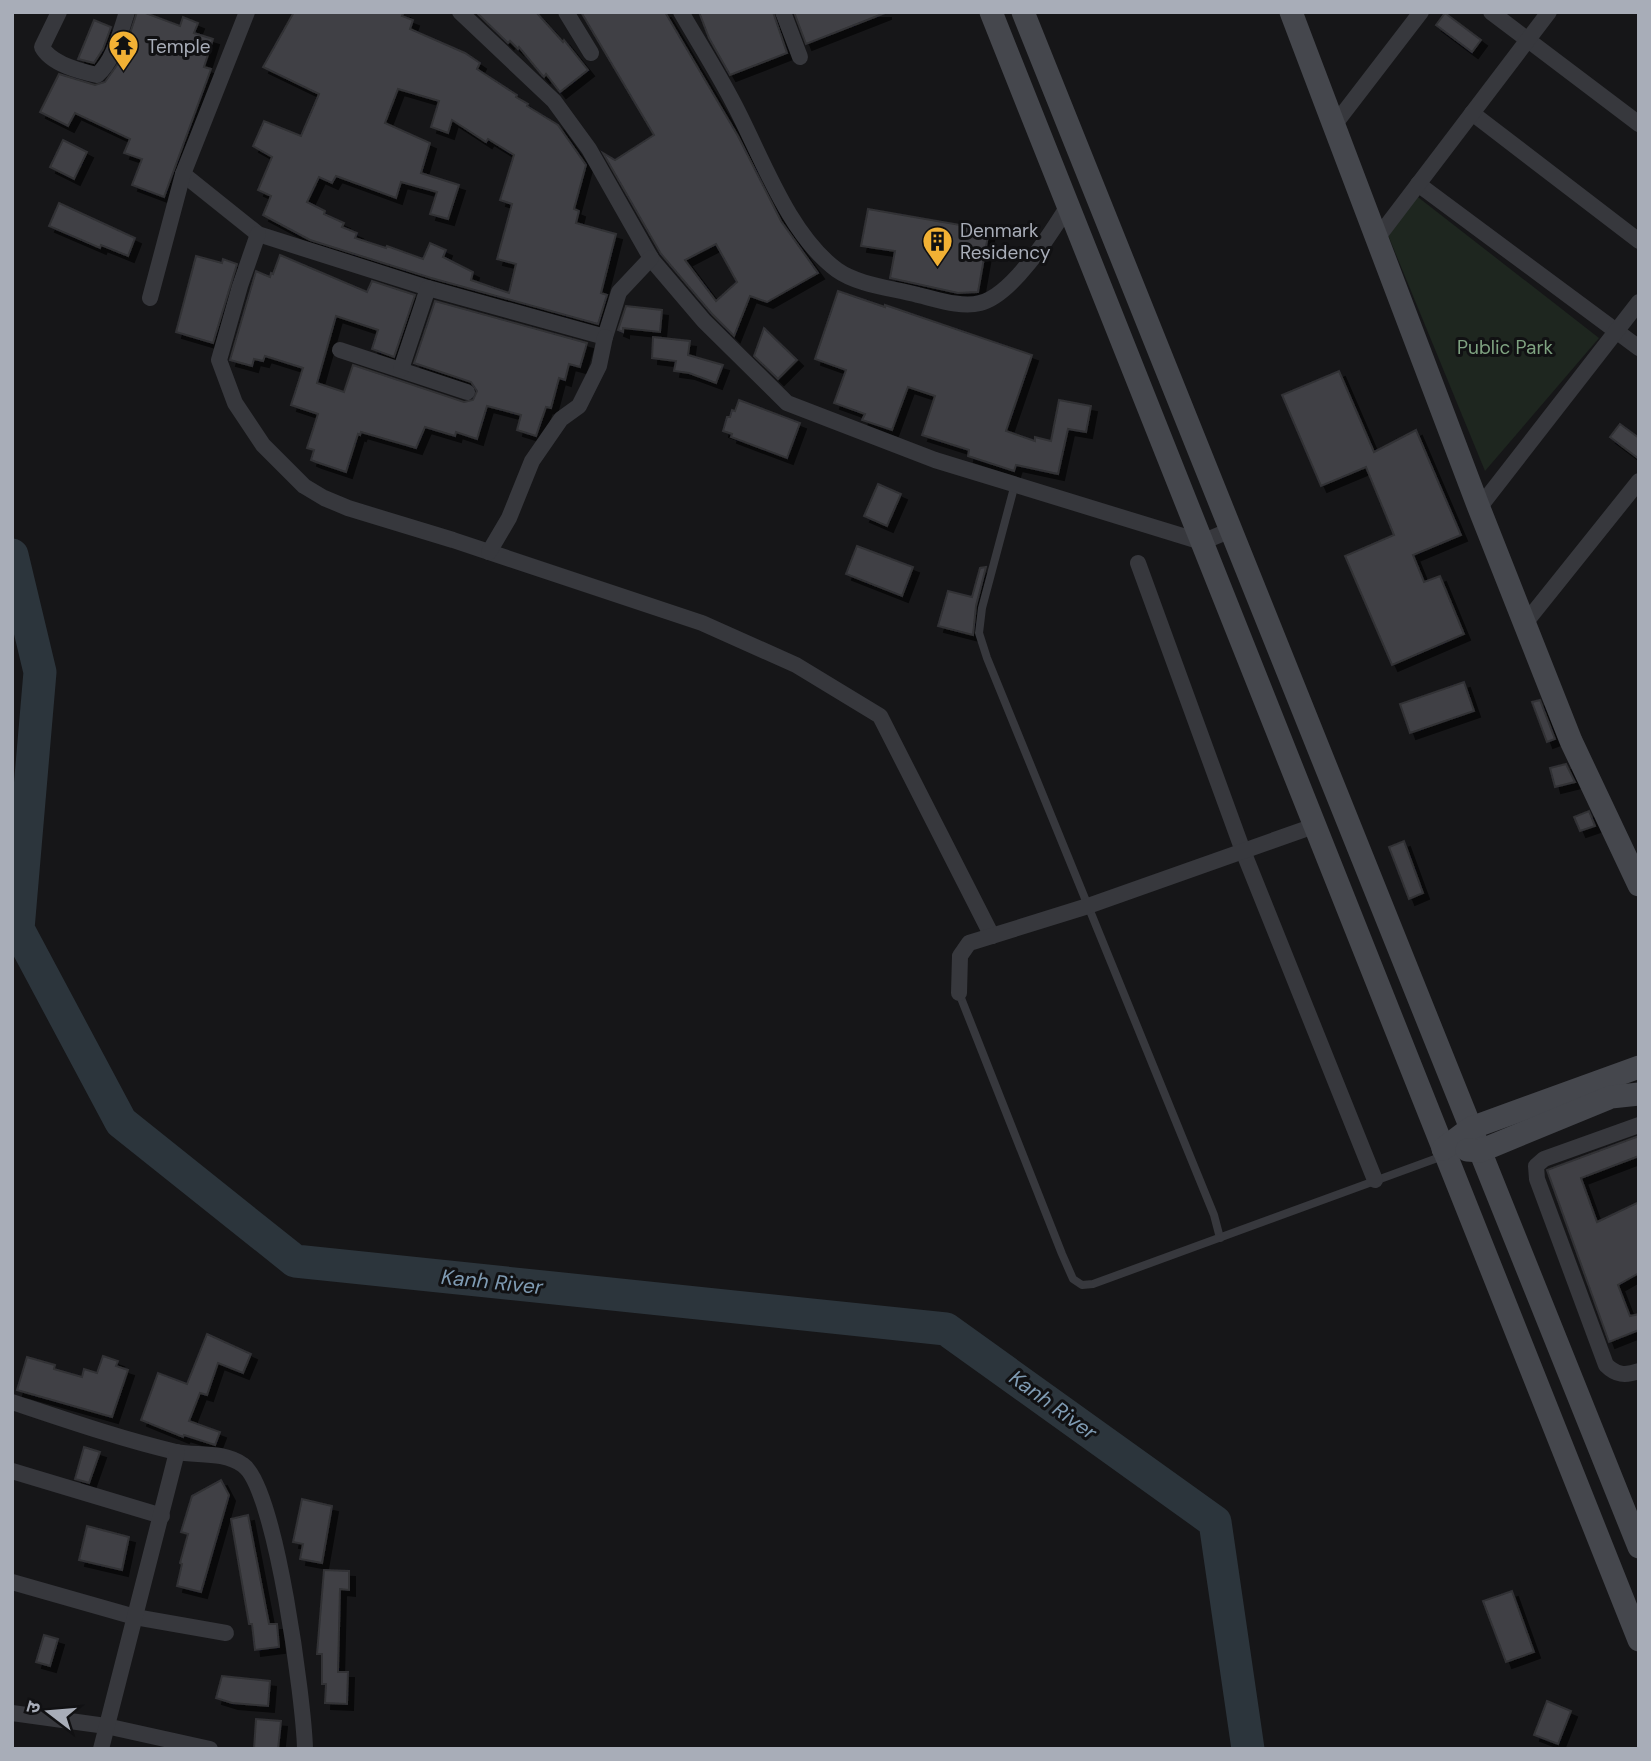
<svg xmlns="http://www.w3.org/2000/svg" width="1651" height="1761" viewBox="0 0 1651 1761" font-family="'DM Sans','Noto Sans Devanagari',sans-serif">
<defs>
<filter id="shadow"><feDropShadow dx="6" dy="6" stdDeviation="0" flood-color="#0009"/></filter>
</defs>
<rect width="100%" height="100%" fill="#161618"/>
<path fill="#1e261f" d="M1414 194 1599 338 1485 471 1388 235Z"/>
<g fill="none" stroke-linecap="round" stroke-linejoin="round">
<path stroke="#2c353c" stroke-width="33" d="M12 555 40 672 18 929 121 1122 295 1261 946 1329 1215 1522 1248 1749"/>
</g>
<g fill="#404145" stroke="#303034" stroke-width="2" fill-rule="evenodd" filter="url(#shadow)">
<path d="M137 12H143L180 26 183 17 198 23 194 33 213 39 204 67 211 69 164 197 132 185 142 159 124 153 130 139 75 113 68 126 40 112 59 74 95 85 105 82 122 58Z"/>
<path d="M294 12H404L402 16 413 20 410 29 465 53 480 63 477 69 517 95 516 97 528 104 527 106 558 125 586 165 574 209 579 211 576 223 616 234 601 293 607 295 598 324 431 278 310 240 263 215 271 196 258 190 272 157 253 146 264 121 301 136 319 94 263 67ZM398 89 439 101 431 127 448 133 452 120 486 142 488 139 514 155 500 200 512 204 497 259 516 264 509 293 471 280 473 272 443 257 446 250 430 243 423 259 387 246 386 248 355 238 357 233 342 227 344 223 324 214 325 211 307 202 319 177 332 183 336 176 396 198 401 182 437 192 430 214 448 219 459 185 421 173 430 143 385 123Z"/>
<path d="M476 12H536L563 42 564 40 588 70 560 92 546 74 544 77 542 75 519 47 518 49 510 41 508 43Z"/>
<path d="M581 12H665L738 136 781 221 818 273 767 302 750 296 734 336 712 314 661 254 603 153 615 160 654 135ZM716 244 737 282 716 301 685 260Z"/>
<path d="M699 12H773L787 53 730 75 709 38Z"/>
<path d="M794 12H885V13L806 44Z"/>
<path d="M1445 13 1481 40 1472 52 1436 25Z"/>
<path d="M94 20 111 27 103 49 94 63 78 59Z"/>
<path d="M63 140 87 152 74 179 50 167Z"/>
<path d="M59 203 135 238 128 256 101 245 100 248 49 226Z"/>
<path d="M868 209 989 230 978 292 958 293 890 278 895 251 861 246Z"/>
<path d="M280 255 367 292 372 281 415 295 394 357 372 349 378 330 336 316 317 383 344 392 353 365 464 402 473 400 477 391 471 382 414 363 435 301 587 343 580 367 569 364 565 380 559 378 551 408 546 407 536 436 517 430 521 415 487 406 477 439 456 432 455 436 425 427 416 448 361 432 360 435 358 434 346 472 316 462 311 460 314 450 307 448 318 414 291 405 303 368 265 356 263 361 254 359 252 366 230 360 256 271 270 277 271 273 273 274Z"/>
<path d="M196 256 222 263 223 259 237 264 213 343 176 332Z"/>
<path d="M838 291 885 307V305L1032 355 1006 431 1035 441V437L1051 441 1059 400 1091 406 1086 432 1068 429 1058 474 1016 465 1014 471 968 456 969 450 922 435 935 396 908 387 892 430 862 420 865 414 834 403 846 370 815 359Z"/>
<path d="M626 306 662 310 660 332 623 328V332L618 330Z"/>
<path d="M764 328 797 360 778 379 754 356Z"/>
<path d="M653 337 690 341 688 355 723 365 716 383 689 373 674 371 676 361 652 358Z"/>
<path d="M1339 371 1374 452 1416 430 1461 535 1413 555 1424 582 1440 576 1464 634 1392 665 1345 556 1394 535 1366 467 1321 486 1282 395Z"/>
<path d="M739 400 800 423 787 458 731 437 732 434 723 431 727 417H730L732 410 735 411Z"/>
<path d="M1620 424 1639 438V459L1610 437Z"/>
<path d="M878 484 901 494 887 526 864 516Z"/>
<path d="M857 546 913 567 902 596 846 574Z"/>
<path d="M986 567 976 606 973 635 938 626 948 591 972 597 980 568Z"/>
<path d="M1464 682 1474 711 1410 733 1400 704Z"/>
<path d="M1540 700 1555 739 1547 742 1532 702Z"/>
<path d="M1566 764 1575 782 1555 787 1550 768Z"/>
<path d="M1589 811 1595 826 1580 831 1574 817Z"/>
<path d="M1404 841 1423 893 1409 899 1389 847Z"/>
<path d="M1639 1136V1156L1581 1178 1597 1222 1639 1202V1273L1618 1285 1630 1316 1639 1314V1330L1609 1342 1547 1170Z"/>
<path d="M207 1334 251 1354 243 1373 218 1363 207 1395 200 1393 189 1421 220 1432 215 1445 184 1435 183 1437 141 1420 158 1373 187 1384Z"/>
<path d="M103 1356 118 1361 116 1366 128 1370 112 1417 17 1390 27 1357 55 1365 54 1369 82 1377 84 1369 97 1373Z"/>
<path d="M84 1447 100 1452 89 1483 75 1479Z"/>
<path d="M221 1480 229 1495 201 1592 177 1586 182 1564 180 1563 188 1534 181 1532 192 1496Z"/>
<path d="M302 1499 332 1506 322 1563 300 1559 303 1544 293 1542Z"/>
<path d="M248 1515 269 1624H277L279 1647 255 1650 252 1624H249L231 1519Z"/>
<path d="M87 1526 129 1537 122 1570 79 1560Z"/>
<path d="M324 1570 349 1571V1590L340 1589 338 1672H348L347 1704 325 1703 326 1684H322V1654H317Z"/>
<path d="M1512 1591 1534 1652 1506 1662 1483 1601Z"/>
<path d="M44 1635 58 1639 50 1666 36 1662Z"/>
<path d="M222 1676 270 1681 268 1706 232 1703 216 1698Z"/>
<path d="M1547 1701 1571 1711 1558 1744 1534 1735Z"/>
<path d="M256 1719 281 1721 278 1749H254Z"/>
</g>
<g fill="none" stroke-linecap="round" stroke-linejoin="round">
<g stroke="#37383d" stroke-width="8">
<path d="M1015 484 982 608 979 633 987 658 1214 1215 1220 1238"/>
<path d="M959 993 1062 1254 1073 1279 1082 1285 1093 1284 1443 1156"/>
</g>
<g stroke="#37383d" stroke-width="16">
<path d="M59 12 42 47C51 64 79 71 97 75 114 60 120 33 127 12"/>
<path d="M460 12 554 101 589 149 652 260 704 321 787 403 935 460 1202 542 1231 530"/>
<path d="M566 12 591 53"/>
<path d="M681 12C699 43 718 73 734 104 762 157 788 234 837 270 858 285 892 288 918 295 936 299 961 308 980 303 1013 295 1051 233 1068 206"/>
<path d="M783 12 800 57"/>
<path d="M1491 12 1639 124"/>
<path d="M1472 113 1639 241"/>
<path d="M1335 124 1421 12"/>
<path d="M183 174 258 234 428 288 605 337 619 292 651 258"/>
<path d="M1418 184 1639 348"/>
<path d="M258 234 240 286 219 360 235 403 263 445 304 486 324 498 348 508 453 540 702 623 796 665 880 716 992 936"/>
<path d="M1378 237 1549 12"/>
<path d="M150 298 183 174 247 12"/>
<path d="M340 350 467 392"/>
<path d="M401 369 428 288"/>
<path d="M1479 508 1639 302"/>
<path d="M489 552 509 518 532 461 561 419 579 406 599 366 605 337"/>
<path d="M1138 563 1243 851 1375 1180"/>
<path d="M1526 622 1639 481"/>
<path d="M959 993 960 956 969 943 1088 906 1314 826"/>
<path d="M1639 1125 1544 1159 1536 1166 1537 1179 1606 1365C1616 1375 1625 1376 1639 1371"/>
<path d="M12 1402C66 1420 121 1439 176 1452 198 1456 223 1451 243 1465 276 1487 304 1704 305 1749"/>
<path d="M12 1471 162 1516"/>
<path d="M12 1582 135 1617 226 1633"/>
<path d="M12 1713 106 1726 210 1749"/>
<path d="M101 1749 177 1452"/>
</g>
<g stroke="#45474d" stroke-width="23">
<path d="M991 12 1639 1640"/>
<path d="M1023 12 1639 1547"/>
<path d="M1291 12 1479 508 1571 741 1639 885"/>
<path d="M1443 1149 1471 1128 1639 1067"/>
<path d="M1467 1150 1480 1151 1611 1097 1639 1094"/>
</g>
</g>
<defs>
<symbol id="temple-pin" viewBox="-11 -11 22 30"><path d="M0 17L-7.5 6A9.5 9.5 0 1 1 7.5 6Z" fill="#f2b134" stroke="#111113"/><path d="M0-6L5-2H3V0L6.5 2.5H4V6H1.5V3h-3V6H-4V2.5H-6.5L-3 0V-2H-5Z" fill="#111"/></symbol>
<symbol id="building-pin" viewBox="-11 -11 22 30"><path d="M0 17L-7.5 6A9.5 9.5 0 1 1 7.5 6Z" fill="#f2b134" stroke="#111113"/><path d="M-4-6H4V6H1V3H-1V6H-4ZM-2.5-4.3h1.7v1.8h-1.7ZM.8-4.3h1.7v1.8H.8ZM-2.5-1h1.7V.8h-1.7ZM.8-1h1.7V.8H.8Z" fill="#111"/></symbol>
</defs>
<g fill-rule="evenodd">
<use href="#temple-pin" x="106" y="28" width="35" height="47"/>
<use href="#building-pin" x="920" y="224" width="35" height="47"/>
</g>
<g text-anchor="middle" stroke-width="6" stroke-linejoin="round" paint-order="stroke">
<g font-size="19" fill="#a8adb8" stroke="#111113" text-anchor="start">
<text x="147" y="53">Temple</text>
<text x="960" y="237">Denmark<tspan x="960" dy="22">Residency</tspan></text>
</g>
<g font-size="19" fill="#7fa381" stroke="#111113">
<text x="1505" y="354">Public Park</text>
</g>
<g font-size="21" font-style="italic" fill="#7f9bb3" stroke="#111113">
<text transform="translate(492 1282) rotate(6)" y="7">Kanh River</text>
<text transform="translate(1053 1405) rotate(36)" y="7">Kanh River</text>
</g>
</g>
<rect width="1651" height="1761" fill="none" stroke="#a8adb8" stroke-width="28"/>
<g transform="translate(49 1712) rotate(286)" stroke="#111113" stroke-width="5" paint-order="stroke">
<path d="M0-5L12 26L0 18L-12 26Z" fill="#a8adb8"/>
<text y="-10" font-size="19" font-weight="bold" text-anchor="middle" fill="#a8adb8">उ</text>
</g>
</svg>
